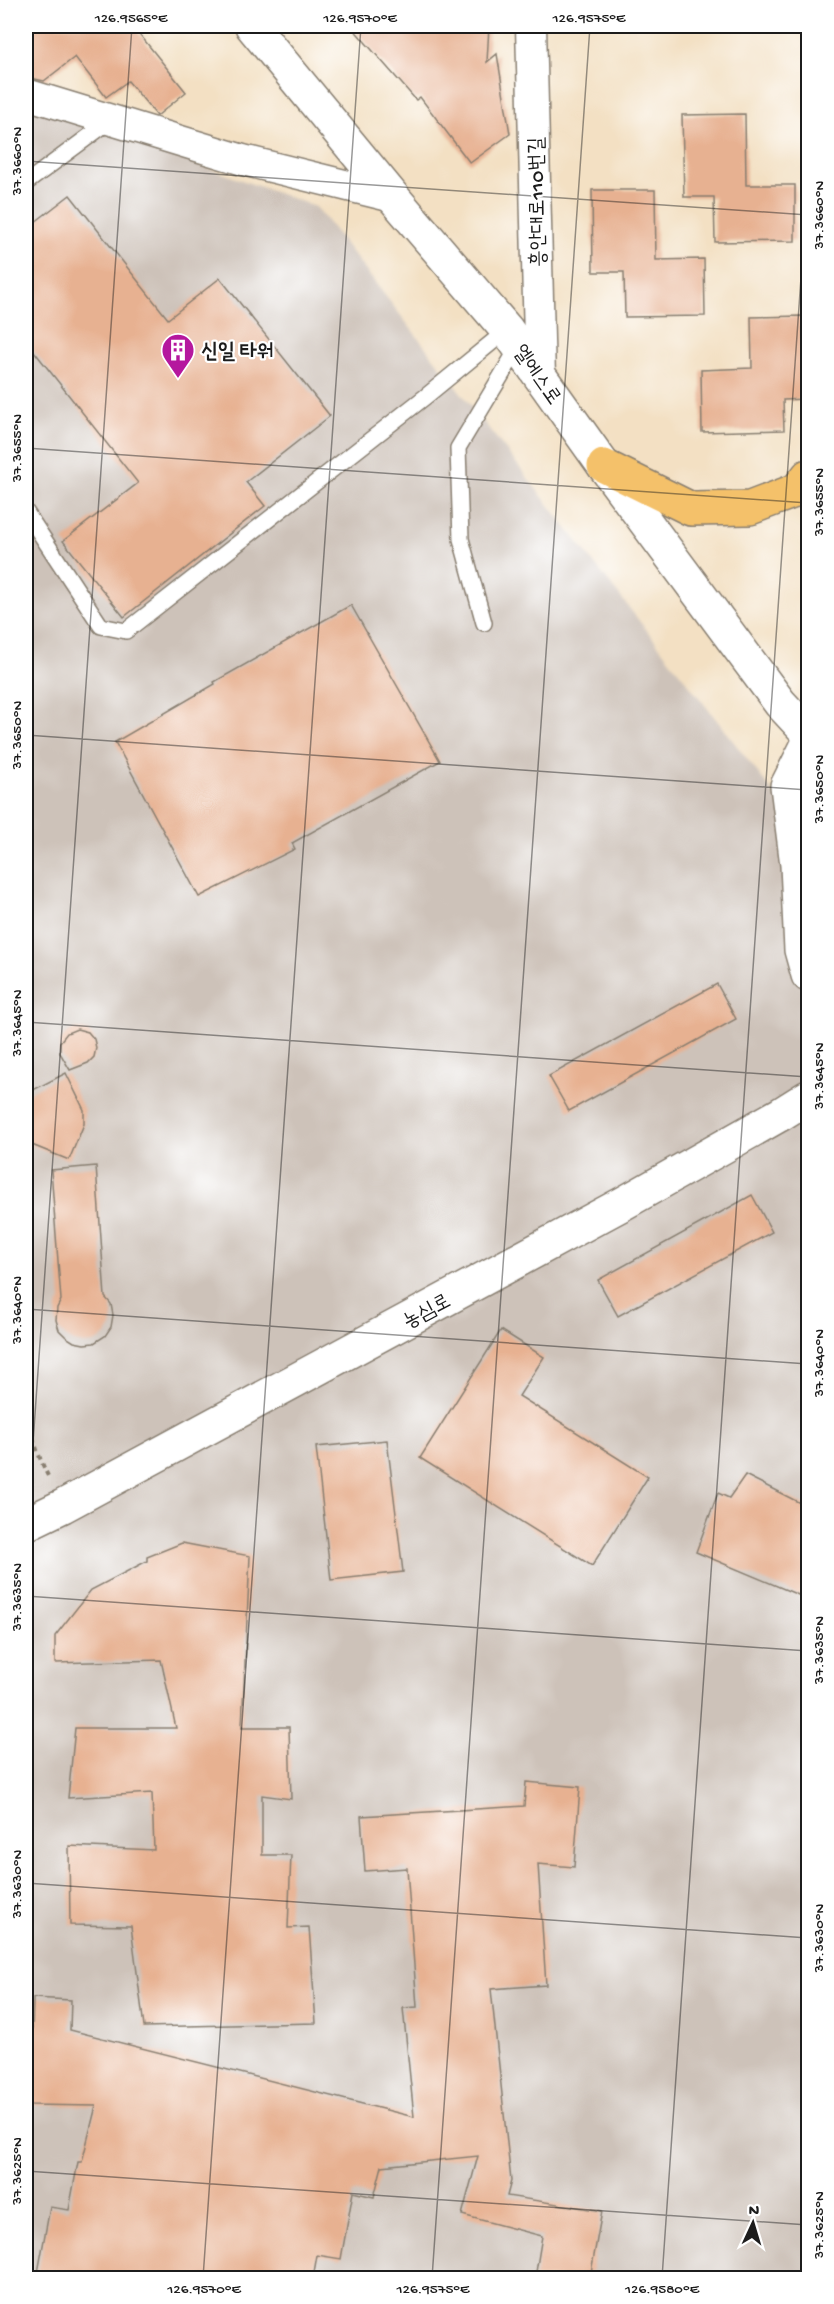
<svg xmlns="http://www.w3.org/2000/svg" width="834" height="2304" viewBox="0 0 834 2304" font-family="'Gochi Hand','Poor Story',sans-serif">
<rect width="100%" height="100%" fill="#fff"/>
<filter id="ink" filterUnits="userSpaceOnUse"><feTurbulence type="fractalNoise" baseFrequency=".0167" numOctaves="2"/><feDisplacementMap in="SourceGraphic" scale="12" xChannelSelector="R" yChannelSelector="G"/><feConvolveMatrix kernelMatrix="1 2 1 2 8 2 1 2 1" color-interpolation-filters="sRGB"/></filter>
<filter id="wash" filterUnits="userSpaceOnUse"><feTurbulence type="fractalNoise" baseFrequency=".008" numOctaves="4" result="noise"/><feDisplacementMap in="SourceGraphic" scale="24" xChannelSelector="R" yChannelSelector="G"/><feGaussianBlur stdDeviation="1.35" result="paint"/><feColorMatrix in="noise" values="0 0 0 0 0 0 0 0 0 0 0 0 0 0 0 0 0 1.4 0 .05"/><feComposite in="paint" operator="in"/></filter>
<g filter="url(#wash)">
<rect width="100%" height="100%" fill="#f3e0c3"/>
<path fill="#cdc2b9" d="M26 102 316 207 808 837V2278H26Z"/>
<g id="blocks">
<g fill="#e7b191">
<path d="M26 26H133L186 92 157 116 128 81 106 97 75 57 44 81 26 77Z"/>
<path d="M351 26H489L487 62 497 54 510 134 470 163 420 97 416 100Z"/>
<path d="M745 114 746 185H795V241L715 242 714 197H684L682 115Z"/>
<path d="M592 190H655L656 260 704 259 705 316 625 317 624 272H593Z"/>
<path d="M70 195 168 319 220 278 330 416 246 482 265 506 124 617 63 541 138 483 26 341V229Z"/>
<path d="M803 316 805 399 783 400 784 430 702 432 701 370 752 368 751 317Z"/>
<path d="M351 605 440 761 292 843 295 849 199 897 115 742 215 684 214 682Z"/>
<path d="M717 984 736 1019 569 1111 549 1076Z"/>
<path d="M77 1029 88 1032 94 1039 96 1048 94 1057 88 1063 70 1070 60 1053V1042L67 1033Z"/>
<path d="M66 1073 84 1110V1124L69 1160 32 1145 26 1138V1097L31 1091Z"/>
<path d="M96 1166 105 1297 111 1304 113 1315 111 1327 105 1336 94 1343 84 1344 74 1342 66 1337 59 1330 56 1320 57 1308 61 1300 51 1170Z"/>
<path d="M752 1195 772 1232 618 1316 598 1280Z"/>
<path d="M501 1330 544 1357 519 1396 648 1477 592 1566 420 1458Z"/>
<path d="M387 1440 403 1572 331 1580 316 1447Z"/>
<path d="M745 1475 808 1507V1599L696 1552 718 1493 729 1498Z"/>
<path d="M182 1543 250 1556 242 1727H289L291 1799 262 1795V1855H291L288 1928 309 1927 316 2023 144 2027 131 1926 70 1925 69 1846 154 1850 152 1793 68 1798 75 1728H176L161 1660 55 1663V1636L91 1590 147 1561V1557Z"/>
<path d="M526 1782 580 1787 574 1867 538 1864 546 1985 491 1989 511 2181 507 2196 602 2211 590 2278H535L542 2236 462 2215 478 2156 382 2166 374 2197 353 2192 341 2259 317 2255 313 2278H37L50 2207 69 2210 78 2162H82L96 2106 30 2105 33 1998 71 2000 70 2030 414 2117 403 2008 417 2007 407 1868 365 1871 361 1816 524 1806Z"/>
</g>
</g>
</g>
<g filter="url(#ink)">
<use href="#blocks" fill-opacity="0" stroke="#887e70" stroke-width="1.5"/>
<g fill="none" stroke-linecap="round" stroke-linejoin="round">
<defs>
<g id="service">
<path d="M26 183 111 120"/>
<path d="M26 512 101 626 126 631 425 397 507 330"/>
<path d="M484 623 461 539 458 448 519 346"/>
</g>
<g id="minor">
<path d="M531 26 540 378"/>
<path d="M26 94 243 160 393 197"/>
</g>
<g id="tertiary">
<path d="M252 26 393 197 507 330 604 466 780 703 808 733"/>
<path d="M808 744 787 786 797 865 801 950 808 975"/>
<path d="M26 1524 63 1506 624 1203 781 1114 808 1097"/>
</g>
<path id="primary" d="M604 466 691 509 750 508 797 490 808 476"/>
</defs>
<use href="#service" stroke="#887e70" stroke-width="18"/>
<use href="#minor" stroke="#887e70" stroke-width="33"/>
<use href="#tertiary" stroke="#887e70" stroke-width="36"/>
<use href="#primary" stroke="#887e70" stroke-width="36"/>
<path stroke="#887e70" stroke-width="4" stroke-dasharray="4.5 4.5" stroke-linecap="butt" d="M26 1403C30 1429 36 1452 48 1476"/>
<use href="#service" stroke="#fff" stroke-width="15"/>
<use href="#minor" stroke="#fff" stroke-width="30"/>
<use href="#tertiary" stroke="#fff" stroke-width="33"/>
<use href="#primary" stroke="#f4c16a" stroke-width="33"/>
</g>
</g>
<path fill="none" stroke="#1c1c1c" stroke-width="1.5" stroke-opacity="0.45" d="M26 161 808 215M26 448 808 503M26 735 808 790M26 1022 808 1077M26 1309 808 1364M26 1543 132 26M26 1596 808 1651M26 1883 808 1938M26 2171 808 2225M203 2278 361 26M432 2278 590 26M662 2278 808 177"/>
<defs>
<symbol id="building-pin" viewBox="-11 -11 22 30"><path d="M0 17L-7.5 6A9.5 9.5 0 1 1 7.5 6Z" fill="#b5179e" stroke="#fff"/><path d="M-4-6H4V6H1V3H-1V6H-4ZM-2.5-4.3h1.7v1.8h-1.7ZM.8-4.3h1.7v1.8H.8ZM-2.5-1h1.7V.8h-1.7ZM.8-1h1.7V.8H.8Z" fill="#fff"/></symbol>
</defs>
<g fill-rule="evenodd">
<use href="#building-pin" x="159" y="331" width="38" height="52"/>
</g>
<g text-anchor="middle" stroke-width="4.5" stroke-linejoin="round" paint-order="stroke">
<g font-size="21" fill="#1c1c1c" stroke="#fff">
<text transform="translate(536 202) rotate(-91)" y="7">흥안대로110번길</text>
<text transform="translate(538 374) rotate(55)" y="7">엘에스로</text>
<text transform="translate(426 1310) rotate(-28)" y="7">농심로</text>
</g>
<g font-size="21" font-weight="bold" fill="#1c1c1c" stroke="#fff" text-anchor="start">
<text x="201" y="357">신일 타워</text>
</g>
</g>
<rect width="834" height="2304" fill="none" stroke="#fff" stroke-width="66"/>
<g transform="translate(753 2223) rotate(4)" stroke="#ffffff" stroke-width="4.5" paint-order="stroke">
<path d="M0-4.5L10 22L0 15L-10 22Z" fill="#1c1c1c"/>
<text y="-9" font-size="16" font-weight="bold" text-anchor="middle" fill="#1c1c1c">N</text>
</g>
<rect x="33" y="33" width="768" height="2238" fill="none" stroke="#1c1c1c" stroke-width="2"/>
<g font-size="15" text-anchor="middle" fill="#1c1c1c">
<text x="131" y="22">126.9565°E</text>
<text x="360" y="22">126.9570°E</text>
<text x="589" y="22">126.9575°E</text>
<text transform="translate(16 161) rotate(-90)" y="5">37.3660°N</text>
<text transform="translate(818 215) rotate(-90)" y="5">37.3660°N</text>
<text transform="translate(16 448) rotate(-90)" y="5">37.3655°N</text>
<text transform="translate(818 502) rotate(-90)" y="5">37.3655°N</text>
<text transform="translate(16 735) rotate(-90)" y="5">37.3650°N</text>
<text transform="translate(818 789) rotate(-90)" y="5">37.3650°N</text>
<text transform="translate(16 1023) rotate(-90)" y="5">37.3645°N</text>
<text transform="translate(818 1076) rotate(-90)" y="5">37.3645°N</text>
<text transform="translate(16 1310) rotate(-90)" y="5">37.3640°N</text>
<text transform="translate(818 1363) rotate(-90)" y="5">37.3640°N</text>
<text transform="translate(16 1597) rotate(-90)" y="5">37.3635°N</text>
<text transform="translate(818 1650) rotate(-90)" y="5">37.3635°N</text>
<text transform="translate(16 1884) rotate(-90)" y="5">37.3630°N</text>
<text transform="translate(818 1938) rotate(-90)" y="5">37.3630°N</text>
<text transform="translate(16 2171) rotate(-90)" y="5">37.3625°N</text>
<text transform="translate(818 2225) rotate(-90)" y="5">37.3625°N</text>
<text x="204" y="2293">126.9570°E</text>
<text x="433" y="2293">126.9575°E</text>
<text x="662" y="2293">126.9580°E</text>
</g>
</svg>
